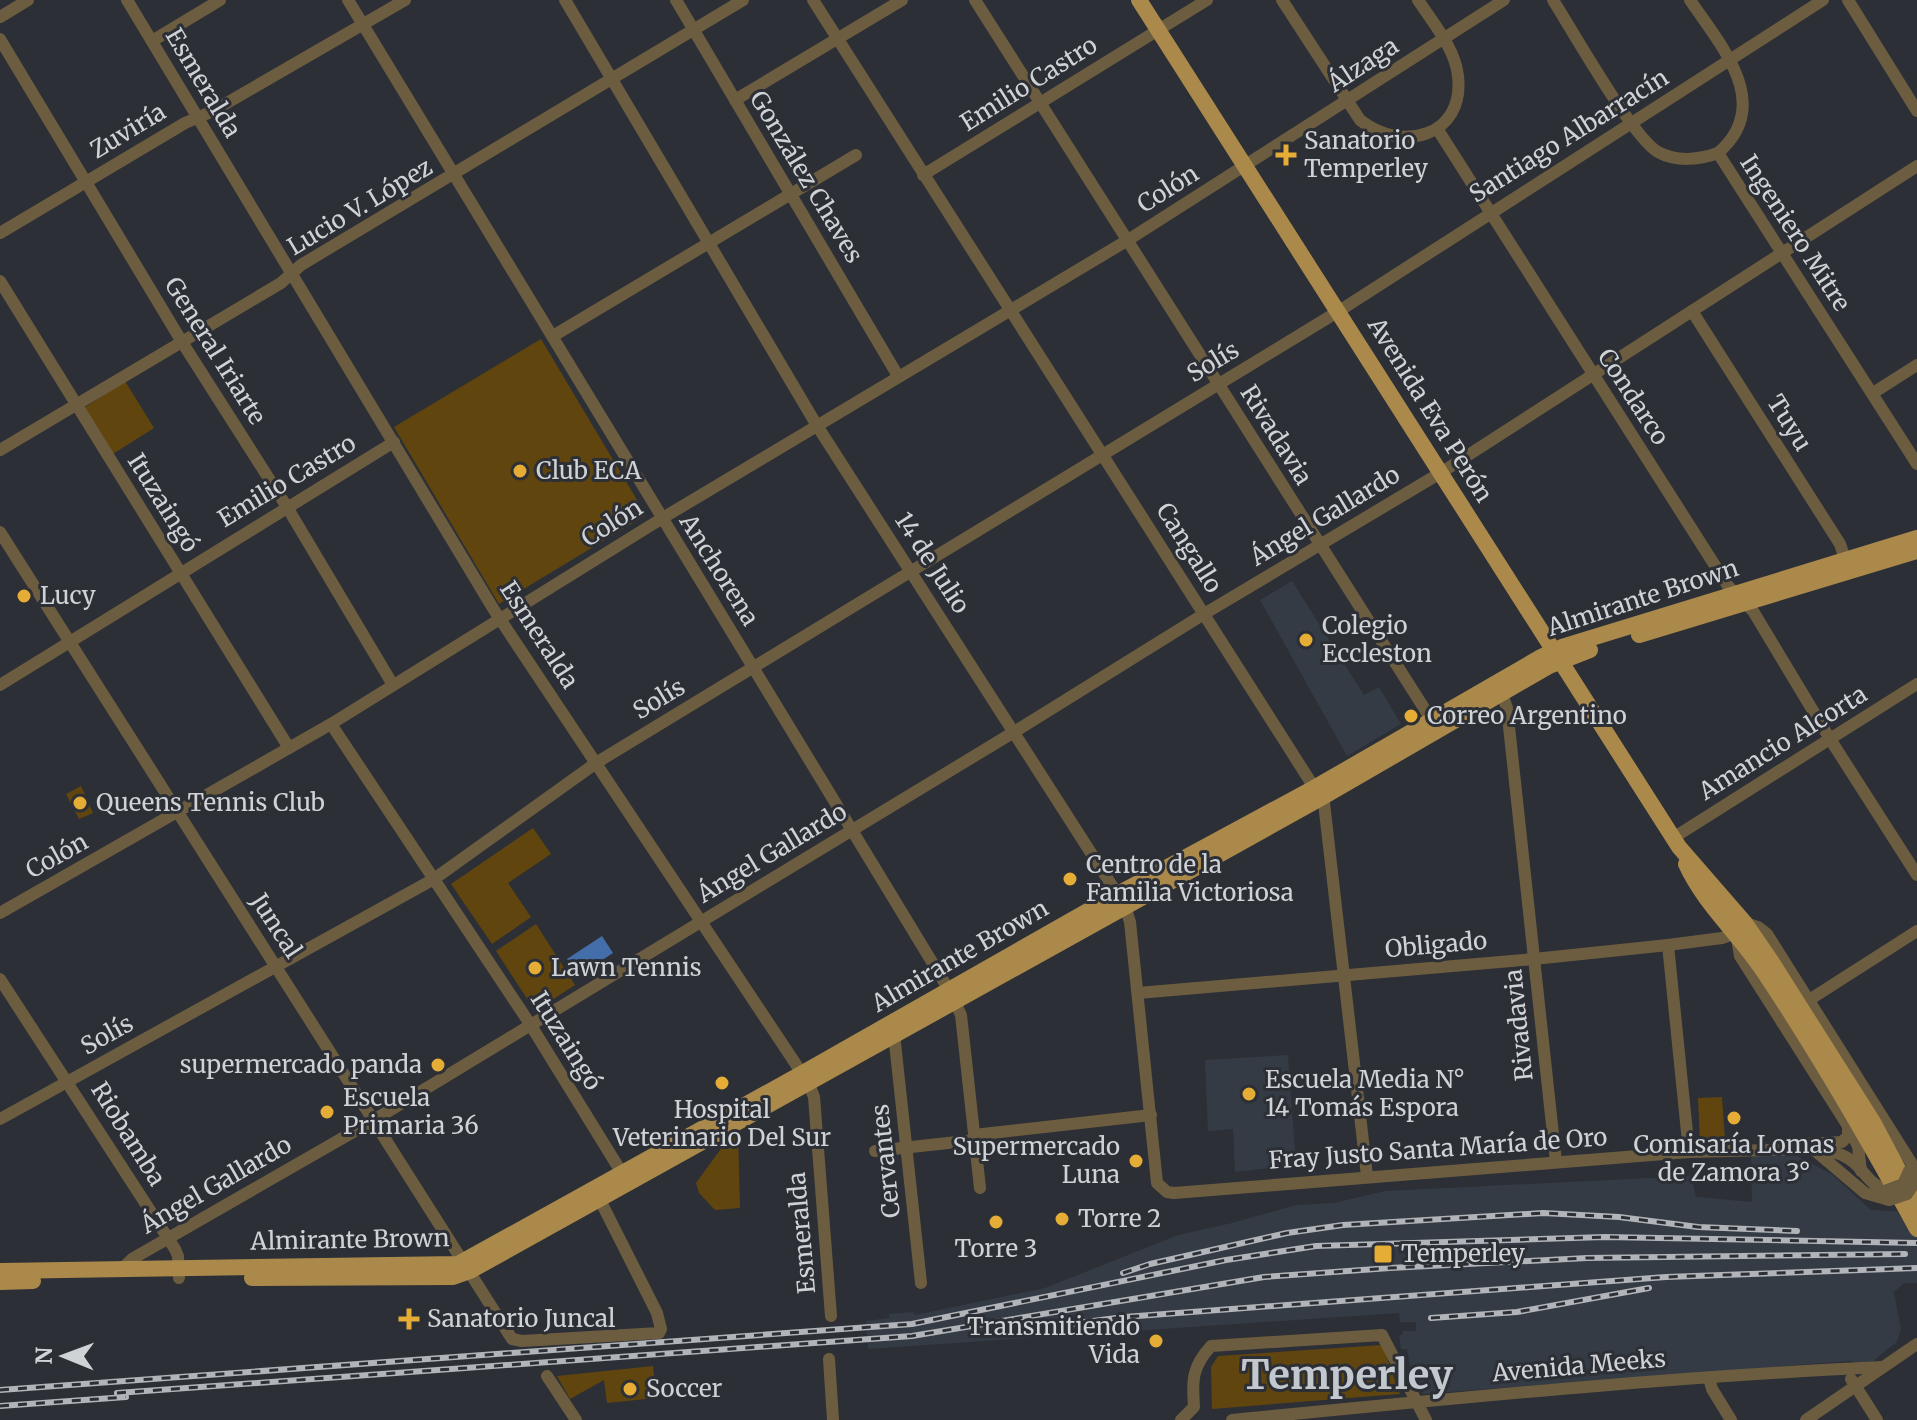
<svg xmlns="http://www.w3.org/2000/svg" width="1917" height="1420" viewBox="0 0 1917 1420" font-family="Merriweather,serif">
<rect width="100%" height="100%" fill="#2c2f35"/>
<g fill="#343b45">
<path d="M1292 581 1364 695 1379 687 1401 724 1347 756 1260 600Z"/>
<path d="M1288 1055 1296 1165 1235 1172 1233 1129 1208 1131 1205 1060Z"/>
<path d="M1796 1155 1833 1175 1871 1210 1897 1211 1907 1226H1917V1283H1904L1894 1292 1901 1329 1897 1342 1868 1365 1850 1361 1423 1394 1410 1366 1407 1349H1401L1399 1335H1402L1403 1331H1416V1322H1400L1399 1313 868 1349 866 1321 889 1318V1314L913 1312 915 1315 1045 1288 1178 1235 1232 1223 1296 1205 1334 1203 1385 1191 1691 1176 1696 1197 1752 1202 1751 1156Z"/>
</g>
<g fill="#60460e">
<path d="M541 339 646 515 499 604 394 427Z"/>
<path d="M125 381 154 428 113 454 84 408Z"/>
<path d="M81 786 93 813 79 819 66 794Z"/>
<path d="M533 828 551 854 508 883 531 917 492 944 451 884Z"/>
<path d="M536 924 575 985 535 1011 496 951Z"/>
<path d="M1722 1097 1725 1140 1700 1142 1698 1098Z"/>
<path d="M738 1134 740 1208 715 1210 699 1193 696 1183 723 1146Z"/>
<path d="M1382 1345 1400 1394 1212 1409 1211 1367 1218 1356Z"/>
<path d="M653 1366 656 1398 607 1403 604 1380 570 1399 557 1376Z"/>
</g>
<path fill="#446eaa" d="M602 936 613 953 578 976 567 959Z"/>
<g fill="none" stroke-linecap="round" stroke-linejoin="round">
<g stroke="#6d5d40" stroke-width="12">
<path d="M127 0 494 610 809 1084 814 1097 831 1316"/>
<path d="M348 0 949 990 961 1015 980 1188"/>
<path d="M565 0 816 424 1125 906 1130 922 1157 1183 1167 1192 1174 1193 1689 1152 1813 1149 1865 1193 1889 1200"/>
<path d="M676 0 898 376"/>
<path d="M813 0 1324 803 1367 1176"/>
<path d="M975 0 1436 727"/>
<path d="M1282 0 1360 120C1401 153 1465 137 1458 76 1455 48 1433 23 1418 0"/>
<path d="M1553 0C1572 30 1633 138 1658 152 1676 162 1699 160 1718 153L1917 464"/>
<path d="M1690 0C1720 45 1775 104 1718 153"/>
<path d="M1848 0 1917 111"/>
<path d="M0 17 28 0"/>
<path d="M0 39 182 342 287 507 393 685"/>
<path d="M152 41 220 0"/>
<path d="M735 100 902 0"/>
<path d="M1438 130 1728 586 1753 611 1830 739 1917 875"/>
<path d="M923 175 1207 0"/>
<path d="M0 233 185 123 213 111 405 0"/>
<path d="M0 281 289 748"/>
<path d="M1692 311 1840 544 1845 559"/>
<path d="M553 336 856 155"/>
<path d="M1873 393 1917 365"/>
<path d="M0 450 281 283 301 265 743 0"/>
<path d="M0 532 512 1339 522 1341 659 1333 661 1329 657 1313 600 1200"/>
<path d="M0 685 394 442"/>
<path d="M1502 694 1507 708 1556 1162"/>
<path d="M331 724 530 1024 625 1178"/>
<path d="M1673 838 1917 684"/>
<path d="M0 913 331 724 661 519 1128 240 1504 0"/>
<path d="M1745 923 1758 927 1767 934 1917 1172"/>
<path d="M1668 945 1689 1152"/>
<path d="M0 979 175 1249 178 1256 179 1278"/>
<path d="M1138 993 1534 959 1668 945 1722 938 1736 933 1740 956 1848 1126 1858 1146 1861 1171"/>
<path d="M1809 1000 1917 931"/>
<path d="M894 1034 921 1283"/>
<path d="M0 1119 434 879 596 763 1339 311 1823 0"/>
<path d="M974 1135 1151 1115"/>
<path d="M1804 1144 1842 1142 1848 1136V1126"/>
<path d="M1814 1149C1827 1151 1841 1152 1852 1161 1865 1171 1869 1185 1887 1190"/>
<path d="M875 1151 975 1140"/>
<path d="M123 1268 132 1259 374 1120 1014 732 1204 614 1442 472 1917 166"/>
<path d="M829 1359 833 1420"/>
<path d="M547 1376 576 1420"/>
<path d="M1709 1378 1712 1389 1731 1420"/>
<path d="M1851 1379 1877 1420"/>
<path d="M1181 1420 1194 1407C1192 1380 1192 1367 1211 1346L1382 1335 1426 1420"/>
<path d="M1232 1420C1448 1399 1665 1377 1882 1367"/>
<path d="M1806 1420 1917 1344"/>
</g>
<g stroke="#aa894b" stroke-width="16">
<path d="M1139 0 1679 847 1745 923 1771 961 1873 1122 1917 1205"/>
<path d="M1639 635 1917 551"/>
<path d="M1686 864C1704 904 1740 935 1764 972 1819 1054 1869 1141 1917 1229"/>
<path d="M0 1271 458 1264 801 1074 1116 895 1314 788 1541 657 1562 647 1917 538"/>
<path d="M252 1278 453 1277 470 1271 1321 798 1549 666 1590 650"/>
<path d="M0 1282 33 1281"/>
</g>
<defs>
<g id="rail">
<path d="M1123 1273 1150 1264 1287 1233 1343 1225 1543 1213 1619 1217 1698 1227 1797 1231"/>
<path d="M1431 1318 1517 1312 1649 1288"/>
<path d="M1023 1330 1124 1317 1666 1277 1917 1268"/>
<path d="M0 1390 912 1324 1226 1260 1316 1246 1605 1237 1917 1243"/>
<path d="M117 1393 912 1336 1264 1277 1390 1268 1587 1258 1905 1254"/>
<path d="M0 1406 126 1397"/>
</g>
</defs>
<use href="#rail" stroke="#b1b4b8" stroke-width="6"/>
<use href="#rail" stroke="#2c2f35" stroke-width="3" stroke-dasharray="9" stroke-linecap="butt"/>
<g stroke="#6d5d40" stroke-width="12">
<path d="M1887 1190 1903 1184 1909 1171"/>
<path d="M1889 1200 1907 1194 1916 1181"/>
</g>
</g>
<g fill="#e5ad35" stroke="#2c2f35" stroke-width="3">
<path d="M1282 143h8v8h8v8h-8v8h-8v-8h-8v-8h8z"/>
<circle cx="520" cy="471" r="8"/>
<circle cx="24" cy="596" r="8"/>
<circle cx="1306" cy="640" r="8"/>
<circle cx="1411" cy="716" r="8"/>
<circle cx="80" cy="803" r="8"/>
<circle cx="1070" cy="879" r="8"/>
<circle cx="535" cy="968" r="8"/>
<circle cx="438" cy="1065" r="8"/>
<circle cx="722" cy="1083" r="8"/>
<circle cx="1249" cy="1094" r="8"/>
<circle cx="327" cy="1112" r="8"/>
<circle cx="1734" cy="1118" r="8"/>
<circle cx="1136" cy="1161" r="8"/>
<circle cx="1062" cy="1219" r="8"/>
<circle cx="996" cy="1222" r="8"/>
<rect x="1373" y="1244" width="20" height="20" rx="4"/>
<path d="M405 1307h8v8h8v8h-8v8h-8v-8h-8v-8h8z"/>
<circle cx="1156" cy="1341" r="8"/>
<circle cx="630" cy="1389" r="8"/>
</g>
<g text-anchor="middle" stroke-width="6" stroke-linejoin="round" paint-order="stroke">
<g font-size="24" fill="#d0d3d6" stroke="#2c2f35">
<text transform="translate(1363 65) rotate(-33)" y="8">Álzaga</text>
<text transform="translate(203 83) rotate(59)" y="8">Esmeralda</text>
<text transform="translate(1029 84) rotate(-32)" y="8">Emilio Castro</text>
<text transform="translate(128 131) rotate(-31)" y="8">Zuviría</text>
<text transform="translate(1569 136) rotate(-32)" y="8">Santiago Albarracín</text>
<text transform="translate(806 177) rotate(59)" y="8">González Chaves</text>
<text transform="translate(1168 189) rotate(-32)" y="8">Colón</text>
<text transform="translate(360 207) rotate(-31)" y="8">Lucio V. López</text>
<text transform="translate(1795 233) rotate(57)" y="8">Ingeniero Mitre</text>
<text transform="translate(215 351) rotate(58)" y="8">General Iriarte</text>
<text transform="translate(1213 362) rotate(-31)" y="8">Solís</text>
<text transform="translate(1633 397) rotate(57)" y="8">Condarco</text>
<text transform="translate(1430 410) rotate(58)" y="8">Avenida Eva Perón</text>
<text transform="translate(1789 423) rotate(58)" y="8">Tuyu</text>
<text transform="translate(1276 435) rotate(58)" y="8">Rivadavia</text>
<text transform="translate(287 481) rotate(-31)" y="8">Emilio Castro</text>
<text transform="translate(163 503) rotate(58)" y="8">Ituzaingó</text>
<text transform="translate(1325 516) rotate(-31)" y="8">Ángel Gallardo</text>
<text transform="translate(612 523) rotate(-32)" y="8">Colón</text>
<text transform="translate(1189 548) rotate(58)" y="8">Cangallo</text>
<text transform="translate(932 563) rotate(57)" y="8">14 de Julio</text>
<text transform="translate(719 570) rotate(58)" y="8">Anchorena</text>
<text transform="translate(1643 598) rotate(-18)" y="8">Almirante Brown</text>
<text transform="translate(539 635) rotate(57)" y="8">Esmeralda</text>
<text transform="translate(659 699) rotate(-31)" y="8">Solís</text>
<text transform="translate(1783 743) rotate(-32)" y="8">Amancio Alcorta</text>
<text transform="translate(772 853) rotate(-31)" y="8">Ángel Gallardo</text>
<text transform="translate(57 856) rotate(-29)" y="8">Colón</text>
<text transform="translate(276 926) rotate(57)" y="8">Juncal</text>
<text transform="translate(1436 945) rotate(-5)" y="8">Obligado</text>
<text transform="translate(960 956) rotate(-30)" y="8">Almirante Brown</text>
<text transform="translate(1519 1025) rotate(-96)" y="8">Rivadavia</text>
<text transform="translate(107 1035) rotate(-29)" y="8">Solís</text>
<text transform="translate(566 1041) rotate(58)" y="8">Ituzaingó</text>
<text transform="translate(128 1134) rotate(58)" y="8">Riobamba</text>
<text transform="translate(1438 1149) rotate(-4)" y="8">Fray Justo Santa María de Oro</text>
<text transform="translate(886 1161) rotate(-96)" y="8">Cervantes</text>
<text transform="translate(216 1185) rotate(-30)" y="8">Ángel Gallardo</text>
<text transform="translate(802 1233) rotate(-95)" y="8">Esmeralda</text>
<text transform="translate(350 1240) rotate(-1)" y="8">Almirante Brown</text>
<text transform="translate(1579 1366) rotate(-5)" y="8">Avenida Meeks</text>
</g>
<g font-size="24" fill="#d0d3d6" stroke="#2c2f35" text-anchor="start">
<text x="1304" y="149">Sanatorio<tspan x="1304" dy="28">Temperley</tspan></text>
<text x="536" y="479">Club ECA</text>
<text x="40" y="604">Lucy</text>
<text x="1322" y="634">Colegio<tspan x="1322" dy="28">Eccleston</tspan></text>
<text x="1427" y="724">Correo Argentino</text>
<text x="96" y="811">Queens Tennis Club</text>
<text x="1086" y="873">Centro de la<tspan x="1086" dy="28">Familia Victoriosa</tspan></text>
<text x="551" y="976">Lawn Tennis</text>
<text x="422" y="1073" text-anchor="end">supermercado panda</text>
<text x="1265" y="1088">Escuela Media N°<tspan x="1265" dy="28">14 Tomás Espora</tspan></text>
<text x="343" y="1106">Escuela<tspan x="343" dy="28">Primaria 36</tspan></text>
<text x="722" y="1118" text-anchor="middle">Hospital<tspan x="722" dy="28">Veterinario Del Sur</tspan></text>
<text x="1734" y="1153" text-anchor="middle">Comisaría Lomas<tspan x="1734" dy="28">de Zamora 3°</tspan></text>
<text x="1120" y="1155" text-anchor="end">Supermercado<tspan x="1120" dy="28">Luna</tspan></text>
<text x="1078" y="1227">Torre 2</text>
<text x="996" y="1257" text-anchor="middle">Torre 3</text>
<text x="1401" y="1262">Temperley</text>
<text x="427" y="1327">Sanatorio Juncal</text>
<text x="1140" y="1335" text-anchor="end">Transmitiendo<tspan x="1140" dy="28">Vida</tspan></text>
<text x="646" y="1397">Soccer</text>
</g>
<g font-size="40" font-weight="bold" fill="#c3c8cf" stroke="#2c2f35">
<text x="1347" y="1389">Temperley</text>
</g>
</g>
<g transform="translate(64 1356) rotate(271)" stroke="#2c2f35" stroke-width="6" paint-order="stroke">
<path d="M0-6L14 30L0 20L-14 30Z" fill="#d0d3d6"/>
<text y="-12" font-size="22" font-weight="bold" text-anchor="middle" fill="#d0d3d6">N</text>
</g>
</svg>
